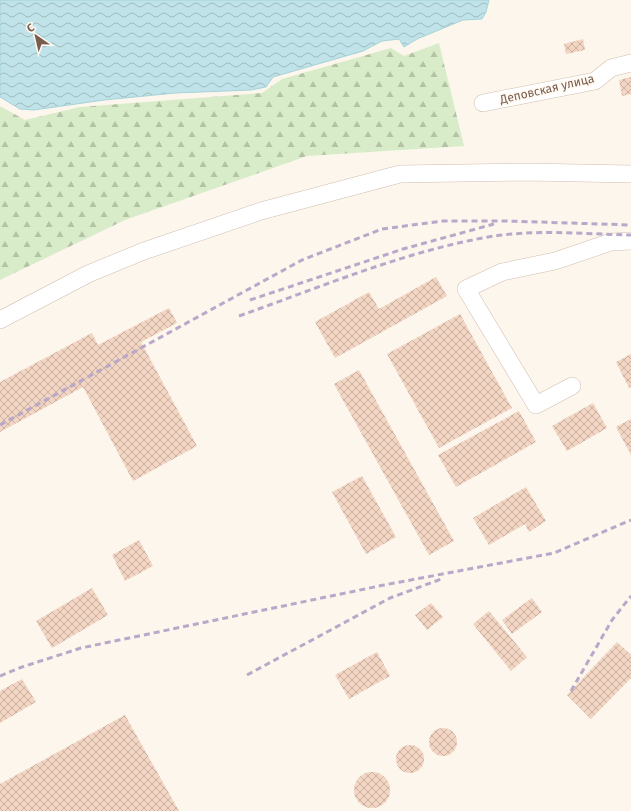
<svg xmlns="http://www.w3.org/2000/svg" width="631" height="811" viewBox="0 0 631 811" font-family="'Fira Sans',sans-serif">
<defs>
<pattern id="forest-firs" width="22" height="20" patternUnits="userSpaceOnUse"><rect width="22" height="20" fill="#d8ecc9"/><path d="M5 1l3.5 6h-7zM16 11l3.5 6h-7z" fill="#b4c2a5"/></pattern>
<pattern id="water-waves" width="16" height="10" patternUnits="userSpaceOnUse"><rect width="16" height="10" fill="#bfe3e8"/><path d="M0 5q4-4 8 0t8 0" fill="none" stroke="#a0bbbe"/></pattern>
<pattern id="building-cross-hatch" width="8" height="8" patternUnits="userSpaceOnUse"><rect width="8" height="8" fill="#f3d5c3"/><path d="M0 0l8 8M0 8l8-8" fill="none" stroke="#cab0a1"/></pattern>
</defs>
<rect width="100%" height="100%" fill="#fdf6ec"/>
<path fill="url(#forest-firs)" d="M439 43 464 146 307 156 125 220 0 280V106L25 120 80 107 262 93 282 79 391 48 404 56Z"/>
<path fill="url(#water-waves)" stroke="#a5d3da" d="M0 0H489L486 12 482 19 463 20 417 39 404 47 399 39 382 41 363 51 273 77 266 87 251 90 175 93 104 100 34 110 20 109 0 97Z"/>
<g fill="url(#building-cross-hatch)">
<path d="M583 39 585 50 566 54 564 44Z"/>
<path d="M631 77V94L622 96 619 80Z"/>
<path d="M436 277 447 296 335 358 315 322 369 292 379 309Z"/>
<path d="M169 308 177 323 141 342 197 446 133 481 83 387 0 432V382L92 333 98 345Z"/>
<path d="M460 314 512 408 439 448 387 354Z"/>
<path d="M631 354V387L629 388 616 362Z"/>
<path d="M359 370 454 541 429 555 334 384Z"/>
<path d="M593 403 607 428 567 451 552 426Z"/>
<path d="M519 411 536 442 456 487 438 455Z"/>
<path d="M631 419V455L616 427Z"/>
<path d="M362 476 396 537 366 554 332 492Z"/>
<path d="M526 487 546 521 529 532 525 524 489 545 473 518Z"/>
<path d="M139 540 153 566 125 581 112 555Z"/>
<path d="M92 588 108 615 52 648 36 621Z"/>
<path d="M532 598 542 612 512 634 502 620Z"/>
<path d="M431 603 443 617 427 630 415 615Z"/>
<path d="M489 611 527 657 511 671 473 624Z"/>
<path d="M617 642 631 655V678L591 719 567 695Z"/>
<path d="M377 652 390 676 349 699 335 675Z"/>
<path d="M22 679 36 702 0 723V691Z"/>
<path d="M125 715 179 811H0V784Z"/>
<circle cx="443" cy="742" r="14"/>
<circle cx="410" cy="759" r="14"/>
<circle cx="372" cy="790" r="18"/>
</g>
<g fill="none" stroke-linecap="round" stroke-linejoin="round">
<defs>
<g id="minor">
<path d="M483 103 595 81 611 68 631 63"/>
<path d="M0 320 88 274 144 251 261 211 400 174 528 172 631 174"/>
<path d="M572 386 536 405 466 289 502 272 555 261 611 242 631 241"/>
</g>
</defs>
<use href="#minor" stroke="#d1beb0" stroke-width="18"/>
<use href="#minor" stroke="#fff" stroke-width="17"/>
<g stroke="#b9a8c9" stroke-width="3" stroke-dasharray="6 4" stroke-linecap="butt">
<path d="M250 300 403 249 494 224"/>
<path d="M239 316C321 287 403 252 488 237 535 229 584 234 631 235"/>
<path d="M0 425 302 260 382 229 443 221H507L631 225"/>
<path d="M247 675 390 598 444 578"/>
<path d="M0 676 22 667 81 648 384 585 554 553 631 520"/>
<path d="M571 691 612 620 631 596"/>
</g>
</g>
<g text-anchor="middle" stroke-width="4" stroke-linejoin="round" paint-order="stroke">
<g font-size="12" fill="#7a5c4d" stroke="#fffaf3">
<text transform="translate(547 89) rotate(-13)" y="4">Деповская улица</text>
</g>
</g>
<g transform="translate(36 36) rotate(326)" stroke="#fffaf3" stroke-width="3" paint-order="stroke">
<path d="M0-3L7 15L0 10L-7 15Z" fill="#7a5c4d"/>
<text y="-6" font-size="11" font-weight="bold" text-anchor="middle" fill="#7a5c4d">С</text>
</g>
</svg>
